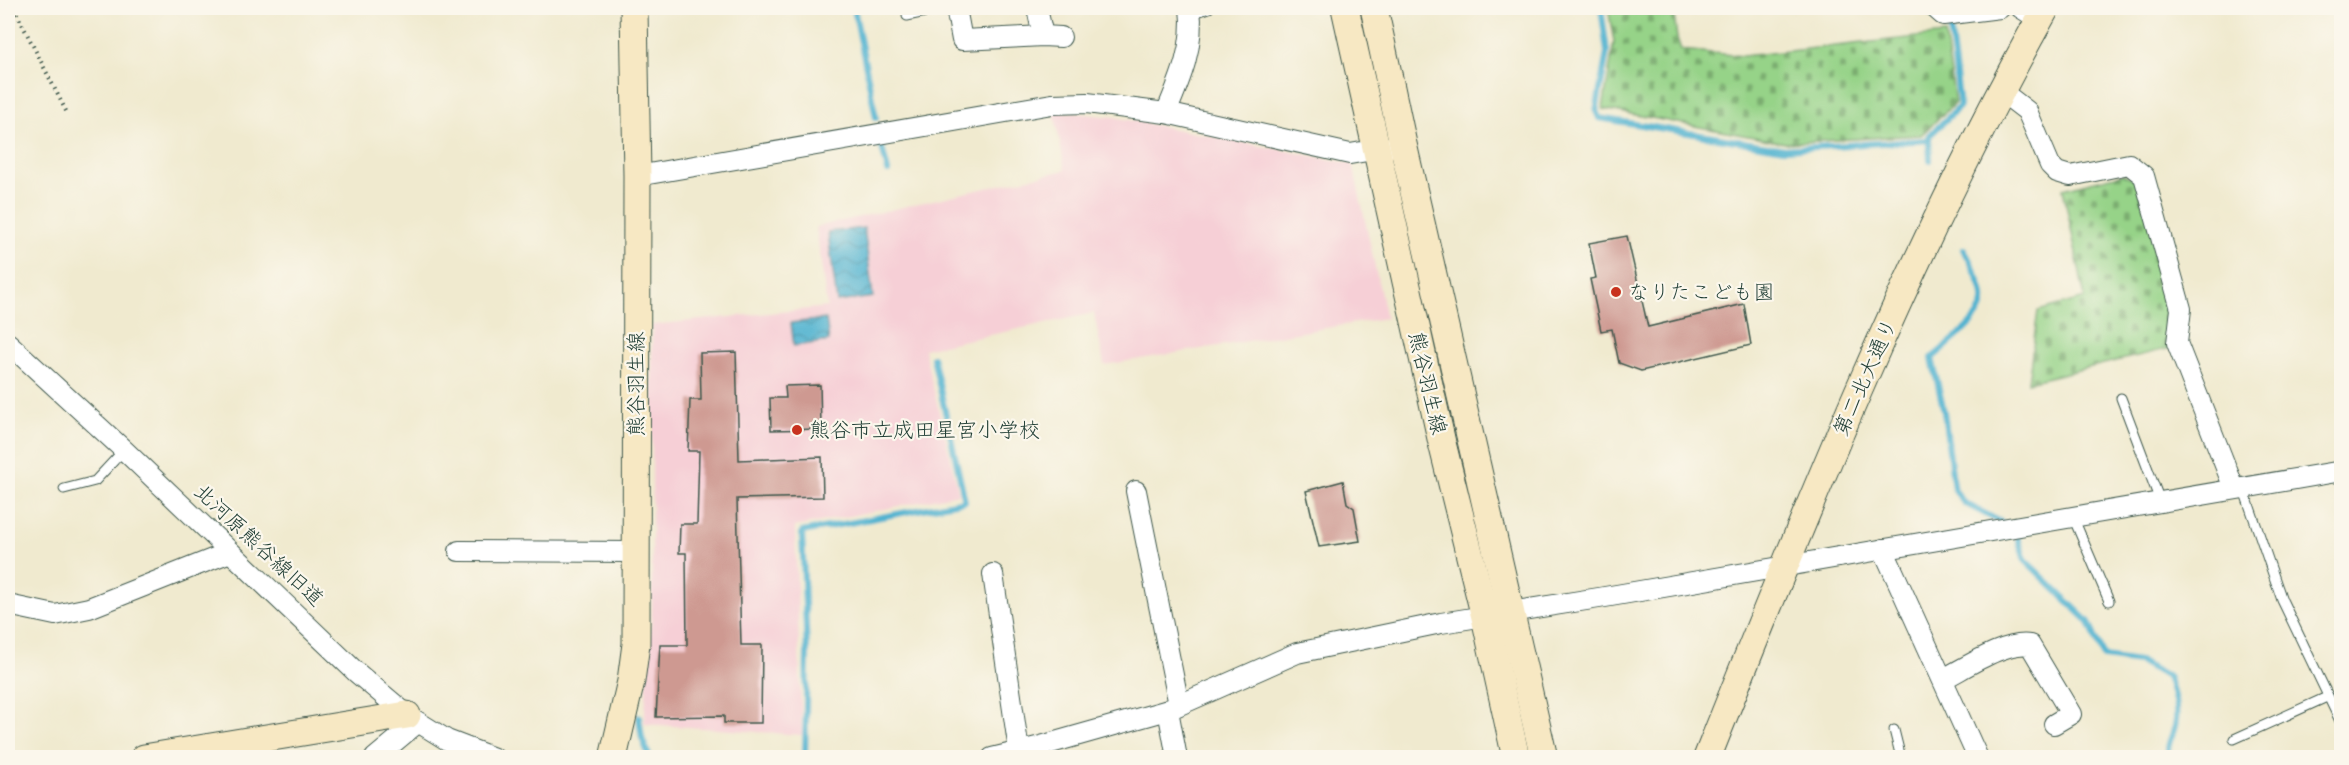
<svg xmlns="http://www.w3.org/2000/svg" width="2349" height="765" viewBox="0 0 2349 765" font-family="Delius,'Klee One',sans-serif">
<defs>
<pattern id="cemetery-stones" width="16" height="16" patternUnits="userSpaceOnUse" patternTransform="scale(1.5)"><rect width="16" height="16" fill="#96d388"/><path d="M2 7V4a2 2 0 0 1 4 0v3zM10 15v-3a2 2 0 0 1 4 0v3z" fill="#7aac70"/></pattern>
<pattern id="water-waves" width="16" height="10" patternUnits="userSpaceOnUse" patternTransform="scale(1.5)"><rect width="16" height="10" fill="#51b3d0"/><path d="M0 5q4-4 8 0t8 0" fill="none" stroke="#4393aa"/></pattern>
</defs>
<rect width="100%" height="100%" fill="#fbf7ec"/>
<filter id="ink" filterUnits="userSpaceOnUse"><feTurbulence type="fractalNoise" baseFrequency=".0167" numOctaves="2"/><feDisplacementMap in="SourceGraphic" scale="12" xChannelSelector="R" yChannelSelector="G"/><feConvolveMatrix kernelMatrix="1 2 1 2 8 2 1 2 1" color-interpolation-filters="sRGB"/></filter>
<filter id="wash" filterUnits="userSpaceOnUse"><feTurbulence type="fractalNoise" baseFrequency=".008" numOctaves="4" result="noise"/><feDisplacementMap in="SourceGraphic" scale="24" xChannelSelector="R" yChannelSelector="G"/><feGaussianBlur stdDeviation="1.35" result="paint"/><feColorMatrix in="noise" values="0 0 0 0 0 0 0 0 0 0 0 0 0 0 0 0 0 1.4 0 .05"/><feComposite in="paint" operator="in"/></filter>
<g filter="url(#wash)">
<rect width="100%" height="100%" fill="#f0eacf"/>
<path fill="#f6cfd6" d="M1054 111 1114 117 1353 164 1386 318 1104 365 1094 313 924 349 959 494 795 527 802 735 644 724 652 611V325L827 307 816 227 1065 170Z"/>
<g fill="url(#cemetery-stones)" stroke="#5a885e" stroke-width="1.5">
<path d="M1608 8H1673L1677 38 1681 50 1743 56 1945 34 1955 103 1921 135 1785 143 1603 109 1614 42Z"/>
<path d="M2123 174 2136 180 2176 307 2171 348 2028 382 2038 311 2085 298 2063 189Z"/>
</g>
<g fill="url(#water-waves)" stroke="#387882" stroke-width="1.5">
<path d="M864 228 873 297 837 302 828 232Z"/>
<path d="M826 319 829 341 794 346 791 323Z"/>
</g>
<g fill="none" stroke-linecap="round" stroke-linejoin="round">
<g stroke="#51b3d0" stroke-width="6">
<path d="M854 8 876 118"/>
<path d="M1601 8 1607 52 1596 111 1599 118 1784 149 1929 140"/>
<path d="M880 140 888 171"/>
<path d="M1930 160 1929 136 1960 106 1949 18"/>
<path d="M1964 249C1970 262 1985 287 1983 302 1981 320 1946 346 1932 358L1944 412 1954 489 1964 503 2001 522"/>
<path d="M2017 536 2025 560 2088 621 2104 657 2139 662 2168 676C2172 689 2178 706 2176 720 2175 734 2165 743 2169 758"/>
<path d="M639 717 642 738 650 758"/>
<path d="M805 758 807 652 802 532 965 501 933 357"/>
</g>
</g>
<g id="blocks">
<g fill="#ce9991">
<path d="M1627 236 1648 327 1744 304 1751 345 1641 371 1619 363 1612 329 1601 331 1590 279 1596 278 1589 243Z"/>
<path d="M736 352 739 460 822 457 823 497 737 499 741 645H762L761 723H724V716L656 717 660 645H687L686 553H679L680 524H697L699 451H688L690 400H701L700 353Z"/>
<path d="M820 385 821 429 771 430 770 398H786L785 386Z"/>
<path d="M1343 481 1347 503 1354 508 1360 541 1319 547 1306 491Z"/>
</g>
</g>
</g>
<g filter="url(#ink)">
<use href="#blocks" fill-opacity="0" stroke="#3e574b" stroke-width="1.5"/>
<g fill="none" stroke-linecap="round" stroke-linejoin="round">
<defs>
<g id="lane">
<path d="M1191 14 1209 8"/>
<path d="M907 16 944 8"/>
<path d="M2121 398 2160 501"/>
<path d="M2243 487 2282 600 2342 725"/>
<path d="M64 489 95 481 124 450"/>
<path d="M2073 517 2109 601"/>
<path d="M1894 730 1901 758"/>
<path d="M2234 739 2327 697"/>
</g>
<g id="street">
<path d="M956 8 962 40 1043 36 1061 37"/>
<path d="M1037 8 1043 36"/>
<path d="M1935 8 1943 15 2000 8"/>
<path d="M2021 8 2040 20"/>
<path d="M2001 91 2027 111 2050 165 2057 172 2070 176 2129 164 2144 176 2181 309 2177 343 2234 488"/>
<path d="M1166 113C1180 80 1195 45 1190 8"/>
<path d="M637 176 1052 104 1087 103 1166 113 1350 154 1390 147"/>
<path d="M8 343 124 450 356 672 407 715 447 740 494 758"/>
<path d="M1136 491 1179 705"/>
<path d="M1883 549 1978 758"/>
<path d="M459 551 636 552"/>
<path d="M993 574 1019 751"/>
<path d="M8 605 55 615 89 608 230 552"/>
<path d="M1943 679C1965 668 2006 640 2030 645L2071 714 2054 724"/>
<path d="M1168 710 1177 758"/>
<path d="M375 758 417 723"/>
<path d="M992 758 1037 747 1168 710 1297 653 1441 623 1599 598 2342 471"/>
</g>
<g id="secondary">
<path d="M1345 8 1442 443 1485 617 1516 758"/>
<path d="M1374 8 1403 144 1544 758"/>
<path d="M144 758 407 715"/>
<path d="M613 758 631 681 636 644 637 176 634 8"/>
<path d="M1707 758C1809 503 1912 247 2046 8"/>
</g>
</defs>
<use href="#lane" stroke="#3e574b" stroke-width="11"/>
<use href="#street" stroke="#3e574b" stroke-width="22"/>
<use href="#secondary" stroke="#3e574b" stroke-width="29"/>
<path stroke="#3e574b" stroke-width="4" stroke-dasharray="1.5 4.5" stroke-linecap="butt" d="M14 8 67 113"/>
<use href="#lane" stroke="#fff" stroke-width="9"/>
<use href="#street" stroke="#fff" stroke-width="20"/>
<use href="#secondary" stroke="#f7e8c3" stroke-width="27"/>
</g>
</g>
<g fill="#c8321e" stroke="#fbf7ec" stroke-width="2">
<circle cx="1616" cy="292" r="6"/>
<circle cx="797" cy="430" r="6"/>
</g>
<g text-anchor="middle" stroke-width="4.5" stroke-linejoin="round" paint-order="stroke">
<g font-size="21" fill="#1f3d34" stroke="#fbf7ec" text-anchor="start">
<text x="1628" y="299">なりたこども園</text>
<text x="809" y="437">熊谷市立成田星宮小学校</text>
</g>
<g font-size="21" fill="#1f3d34" stroke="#fbf7ec">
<text transform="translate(1865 377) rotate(-66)" y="7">第二北大通り</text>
<text transform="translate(1428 383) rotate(77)" y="7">熊谷羽生線</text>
<text transform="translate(636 384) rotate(-90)" y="7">熊谷羽生線</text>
<text transform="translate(259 545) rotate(43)" y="7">北河原熊谷線旧道</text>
</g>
</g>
<rect width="2349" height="765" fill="none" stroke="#fbf7ec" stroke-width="30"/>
</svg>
